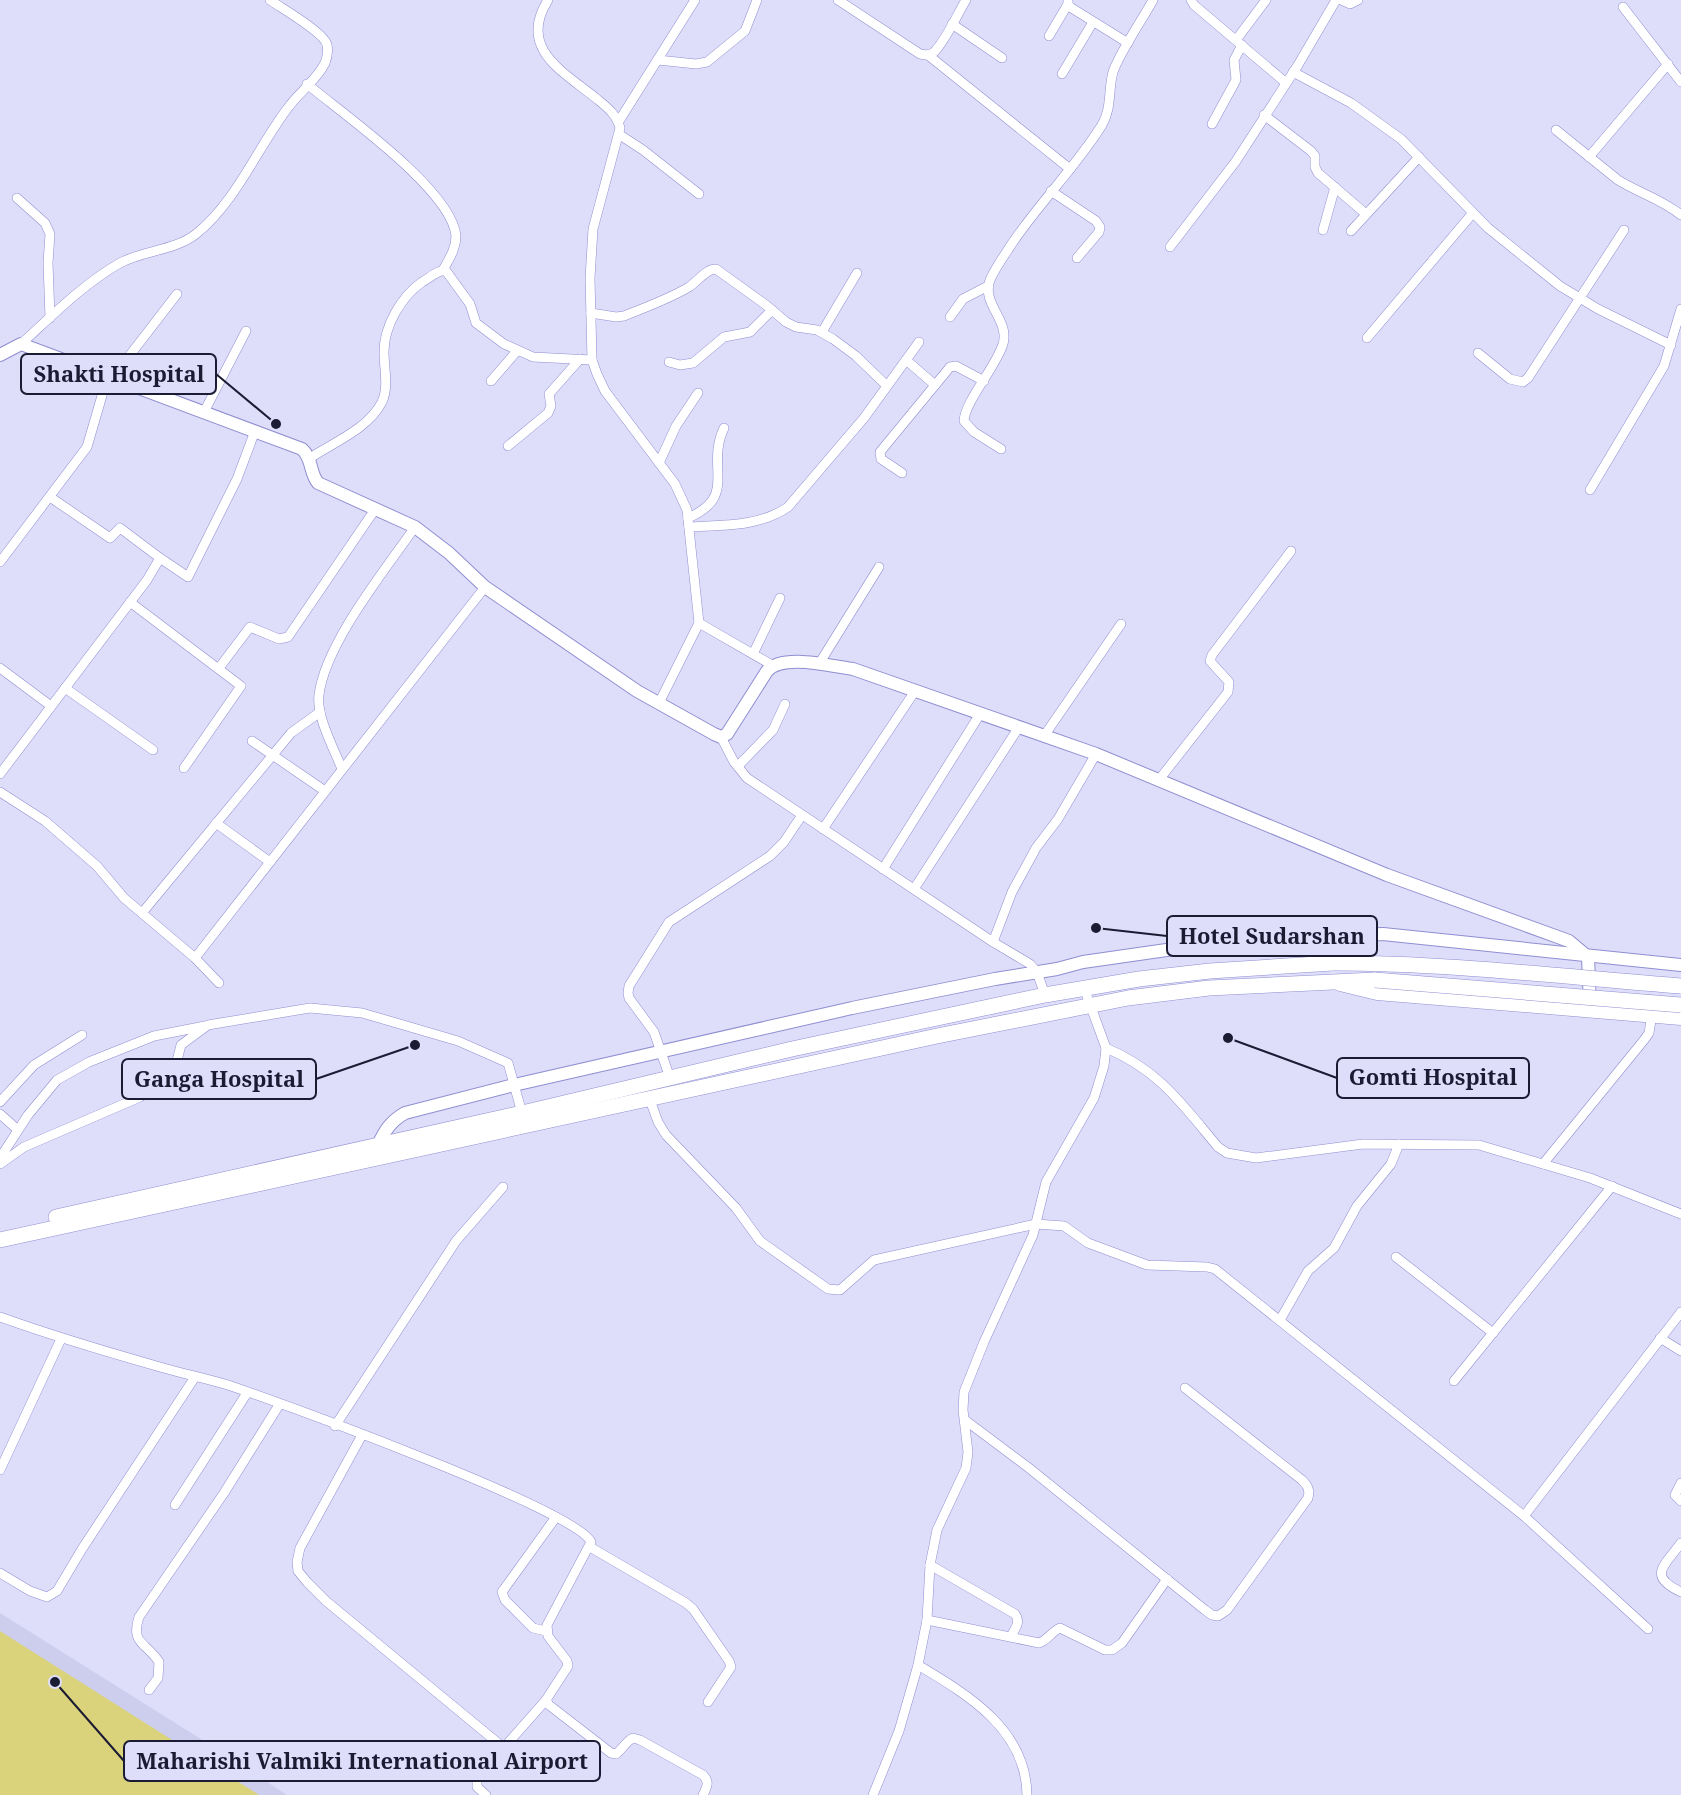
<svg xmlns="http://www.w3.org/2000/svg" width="1681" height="1795" viewBox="0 0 1681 1795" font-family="'Noto Serif',serif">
<rect width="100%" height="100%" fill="#dedefb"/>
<path fill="#cdceed" d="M0 1613 220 1751 287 1795H0Z"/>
<path fill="#dad37c" d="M0 1631 259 1795H0Z"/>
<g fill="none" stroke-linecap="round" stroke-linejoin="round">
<defs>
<g id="minor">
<path d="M548 0C517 49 564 72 597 99 608 108 617 115 620 128L593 229 590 278 592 360 597 374 605 391 675 484 687 510 699 623 659 703"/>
<path d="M838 0 920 54C925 55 930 56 934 52 945 42 958 13 966 0"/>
<path d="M1068 0V4L1070 7 1128 43"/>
<path d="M1191 0 1194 5 1285 82"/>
<path d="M1341 0 1350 4 1358 0"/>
<path d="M1623 7 1681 82"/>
<path d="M952 24 1002 58"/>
<path d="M1049 36 1068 4"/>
<path d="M1236 40 1266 0"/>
<path d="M928 55 1070 169"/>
<path d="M658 60 696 64 707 62 745 31 757 0"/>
<path d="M1293 72 1351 103 1401 139 1488 228 1560 286 1598 309 1671 345"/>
<path d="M1062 74 1093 22"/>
<path d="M307 84C343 114 452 190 456 236 456 249 449 259 443 270"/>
<path d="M1264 115 1311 151 1315 156V167L1318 173 1366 214"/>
<path d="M619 121 695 0"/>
<path d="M1212 124 1236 80 1234 60 1242 45"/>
<path d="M1556 130 1618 180C1639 193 1661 199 1681 215"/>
<path d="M620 135 643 150 699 194"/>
<path d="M1589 157 1668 64"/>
<path d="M1051 191 1096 221 1100 227 1099 232 1077 258"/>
<path d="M17 198 45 223 50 234 48 263 50 318"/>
<path d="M1323 230 1335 187"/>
<path d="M1351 231 1419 157"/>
<path d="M1170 247 1236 161 1298 65 1336 0"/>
<path d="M591 313 616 317 624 316C646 307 669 299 689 287 698 281 706 269 716 269L766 305 786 322 796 327 817 330 833 339 856 356 887 386"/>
<path d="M950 317 963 299 988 286"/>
<path d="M822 332 857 273"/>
<path d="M1367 338 1472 214"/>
<path d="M21 344C52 316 83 284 120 263 144 250 174 251 196 234 235 203 257 149 287 109 298 93 317 80 325 63 327 58 328 50 327 45 325 33 281 8 270 0"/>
<path d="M1478 353 1510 379 1523 382 1528 378 1624 230"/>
<path d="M906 360 935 385"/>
<path d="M669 362 680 365 693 363 724 337 750 332 772 310"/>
<path d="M113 377 177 294"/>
<path d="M491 381 517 351"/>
<path d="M204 412 246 331"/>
<path d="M508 446 548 413 551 406 549 394 580 359"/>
<path d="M1001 449 974 432 964 421C965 401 996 367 1003 344 1010 320 981 304 990 280 995 268 1004 256 1011 245 1039 203 1075 168 1102 125 1112 108 1108 90 1113 72 1120 52 1142 20 1153 0"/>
<path d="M310 458C334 442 368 429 382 402 389 387 384 369 384 352 384 326 401 297 422 282 430 278 438 269 446 271L470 304 476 323 504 344 533 357 592 360"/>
<path d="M659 463 676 426 698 393"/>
<path d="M902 473 881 459 880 452 950 367 956 366 984 381"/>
<path d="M1590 490 1664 366 1681 309"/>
<path d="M50 497 110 538 120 528 160 558"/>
<path d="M688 518C739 496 705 468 724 428"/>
<path d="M689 527C723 525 759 527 788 507L864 418 919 342"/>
<path d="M0 562 87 447 108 375"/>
<path d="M130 602 241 686 184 768"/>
<path d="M699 623 772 665"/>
<path d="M753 654 780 598"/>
<path d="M819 664 879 567"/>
<path d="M0 668 51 706"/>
<path d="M219 668 250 627 279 639 288 637 376 508"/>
<path d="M65 688 153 750"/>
<path d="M1044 736 1121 624"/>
<path d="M721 737 734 762 747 778 993 942 1030 964 1037 972 1045 995"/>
<path d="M252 741 325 791"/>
<path d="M738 766 773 730 785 704"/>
<path d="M342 769C334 749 316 716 319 695 325 644 385 570 415 527"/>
<path d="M0 774 147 580 160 558 188 577 237 479 255 431"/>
<path d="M1158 781 1228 692 1229 682 1210 661 1212 655 1291 551"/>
<path d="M0 792 45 821 97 866 124 898 195 958 219 983"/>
<path d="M216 823 270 862"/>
<path d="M823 829 915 691"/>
<path d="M883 869 980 714"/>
<path d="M914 889 1019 727"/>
<path d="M142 913 291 733 320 712"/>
<path d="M993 942 1012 892 1036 848 1058 819 1096 754"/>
<path d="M195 958 485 587"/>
<path d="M1106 1048C1159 1070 1182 1104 1218 1147L1227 1153 1256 1158 1363 1144 1479 1145 1590 1178 1681 1214"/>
<path d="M670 1078 654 1032 629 998 628 993 629 986 669 922 770 856 784 842 802 815"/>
<path d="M650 1100 658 1122 666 1135 736 1208 760 1241 828 1289 840 1290 874 1260 1036 1224 1064 1226 1088 1243 1147 1265 1207 1267 1215 1269 1524 1516 1648 1629"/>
<path d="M0 1102 34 1065 82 1035"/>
<path d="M0 1114 18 1130"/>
<path d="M0 1158 28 1115 57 1080 89 1062 154 1036 205 1026"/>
<path d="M0 1164 24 1147 140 1097 173 1076 181 1045 208 1025 310 1008 362 1013 458 1041 508 1063 522 1113"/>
<path d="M1543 1164 1644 1040 1649 1033 1652 1014"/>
<path d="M1396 1257 1493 1333"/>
<path d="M0 1317C53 1336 107 1352 160 1367 184 1374 208 1379 231 1386 280 1403 577 1510 591 1542L547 1625 548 1636 567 1661 568 1666 546 1700 549 1705 611 1753 616 1754C623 1749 625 1742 633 1738L640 1740 703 1775C710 1782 707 1787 703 1795"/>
<path d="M1280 1320 1308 1271 1334 1248 1357 1206 1391 1164 1399 1144"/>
<path d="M1660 1338 1681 1351"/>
<path d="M1454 1381 1612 1186"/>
<path d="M965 1420 1029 1468 1205 1610 1212 1615 1218 1616 1227 1610 1308 1498C1310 1490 1308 1486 1302 1480L1185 1388"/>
<path d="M335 1426 456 1241 503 1187"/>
<path d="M362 1435 300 1548 297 1562 298 1571 307 1582 326 1601 504 1748"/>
<path d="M0 1470 61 1339"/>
<path d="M1681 1483 1675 1495 1681 1501"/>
<path d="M175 1505 247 1393"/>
<path d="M1524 1516 1681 1312"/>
<path d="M1681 1543C1664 1566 1647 1576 1681 1592"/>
<path d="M590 1547 686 1603 693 1609 729 1661 731 1667 708 1702"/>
<path d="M930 1565 1015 1614C1021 1622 1015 1629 1011 1636"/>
<path d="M0 1573 30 1591 47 1597 57 1591 82 1549 195 1377"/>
<path d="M927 1620 1039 1643C1048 1640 1051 1632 1060 1628L1105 1650H1112L1122 1643 1167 1579"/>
<path d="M546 1631 533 1628 505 1600 502 1592 556 1517"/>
<path d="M918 1665C968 1695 1026 1729 1027 1795"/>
<path d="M149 1690 158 1678 159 1662C147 1643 130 1644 139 1617L224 1493 279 1405"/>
<path d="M486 1795 477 1787V1778L546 1700"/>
<path d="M873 1795 899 1731 918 1665 927 1620 930 1565 937 1530 966 1468 968 1452 963 1410 964 1392 984 1342 1033 1235 1046 1182 1094 1098 1104 1066 1106 1048 1084 988"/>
</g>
<g id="tertiary">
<path d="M0 355 21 344 302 449C313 459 309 472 318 483L415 527 449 553 485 587 637 691 714 734 721 737 727 734 767 671C783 653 830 666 853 669L1096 754 1387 875 1569 941 1588 957 1590 1005"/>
<path d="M378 1145C385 1130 391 1121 405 1113L514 1085 852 1008 995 979 1057 969 1083 962 1236 940 1383 934 1681 965"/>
</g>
<path id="secondary" d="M1340 984 1377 993 1681 1018"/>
<g id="trunk">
<path d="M56 1217 522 1113 792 1049 1045 995 1139 979 1210 971 1333 963"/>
<path d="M0 1240 937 1036 1128 998 1209 988 1375 980"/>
</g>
</defs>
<use href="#minor" stroke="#8f8ed1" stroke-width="10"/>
<use href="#tertiary" stroke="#8f8ed1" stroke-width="14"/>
<use href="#secondary" stroke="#8f8ed1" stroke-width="15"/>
<use href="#trunk" stroke="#8f8ed1" stroke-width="16"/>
<use href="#minor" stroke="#fff" stroke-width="9"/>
<use href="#tertiary" stroke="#fff" stroke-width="12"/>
<use href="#secondary" stroke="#fff" stroke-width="14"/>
<use href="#trunk" stroke="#fff" stroke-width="15"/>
<defs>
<g id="trunk-bridge">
<path d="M1333 963C1449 963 1565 977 1681 986"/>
<path d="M1375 980 1681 1005"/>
</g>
</defs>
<use href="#trunk-bridge" stroke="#8f8ed1" stroke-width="16" stroke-linecap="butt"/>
<use href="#trunk-bridge" stroke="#fff" stroke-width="15"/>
</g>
<path fill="none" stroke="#1c1b34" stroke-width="2" d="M276 424L216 374M1096 928L1167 936M1228 1038L1337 1078M415 1045L316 1079M55 1682L124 1761"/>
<g fill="#1c1b34" stroke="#dedefb" stroke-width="2">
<circle cx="276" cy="424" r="6"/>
<circle cx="1096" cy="928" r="6"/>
<circle cx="1228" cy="1038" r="6"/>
<circle cx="415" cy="1045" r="6"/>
<circle cx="55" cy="1682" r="6"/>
</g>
<g fill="#dedefb" stroke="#1c1b34" stroke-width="2">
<rect x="21" y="354" width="195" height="40" rx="6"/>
<rect x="1167" y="916" width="210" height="40" rx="6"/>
<rect x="1337" y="1058" width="192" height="40" rx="6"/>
<rect x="122" y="1059" width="194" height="40" rx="6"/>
<rect x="124" y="1741" width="476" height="40" rx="6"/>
</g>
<g font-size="22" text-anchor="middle" font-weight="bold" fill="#1c1b34">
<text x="119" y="382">Shakti Hospital</text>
<text x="1272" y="944">Hotel Sudarshan</text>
<text x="1433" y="1085">Gomti Hospital</text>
<text x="219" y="1087">Ganga Hospital</text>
<text x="362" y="1769">Maharishi Valmiki International Airport</text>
</g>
</svg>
